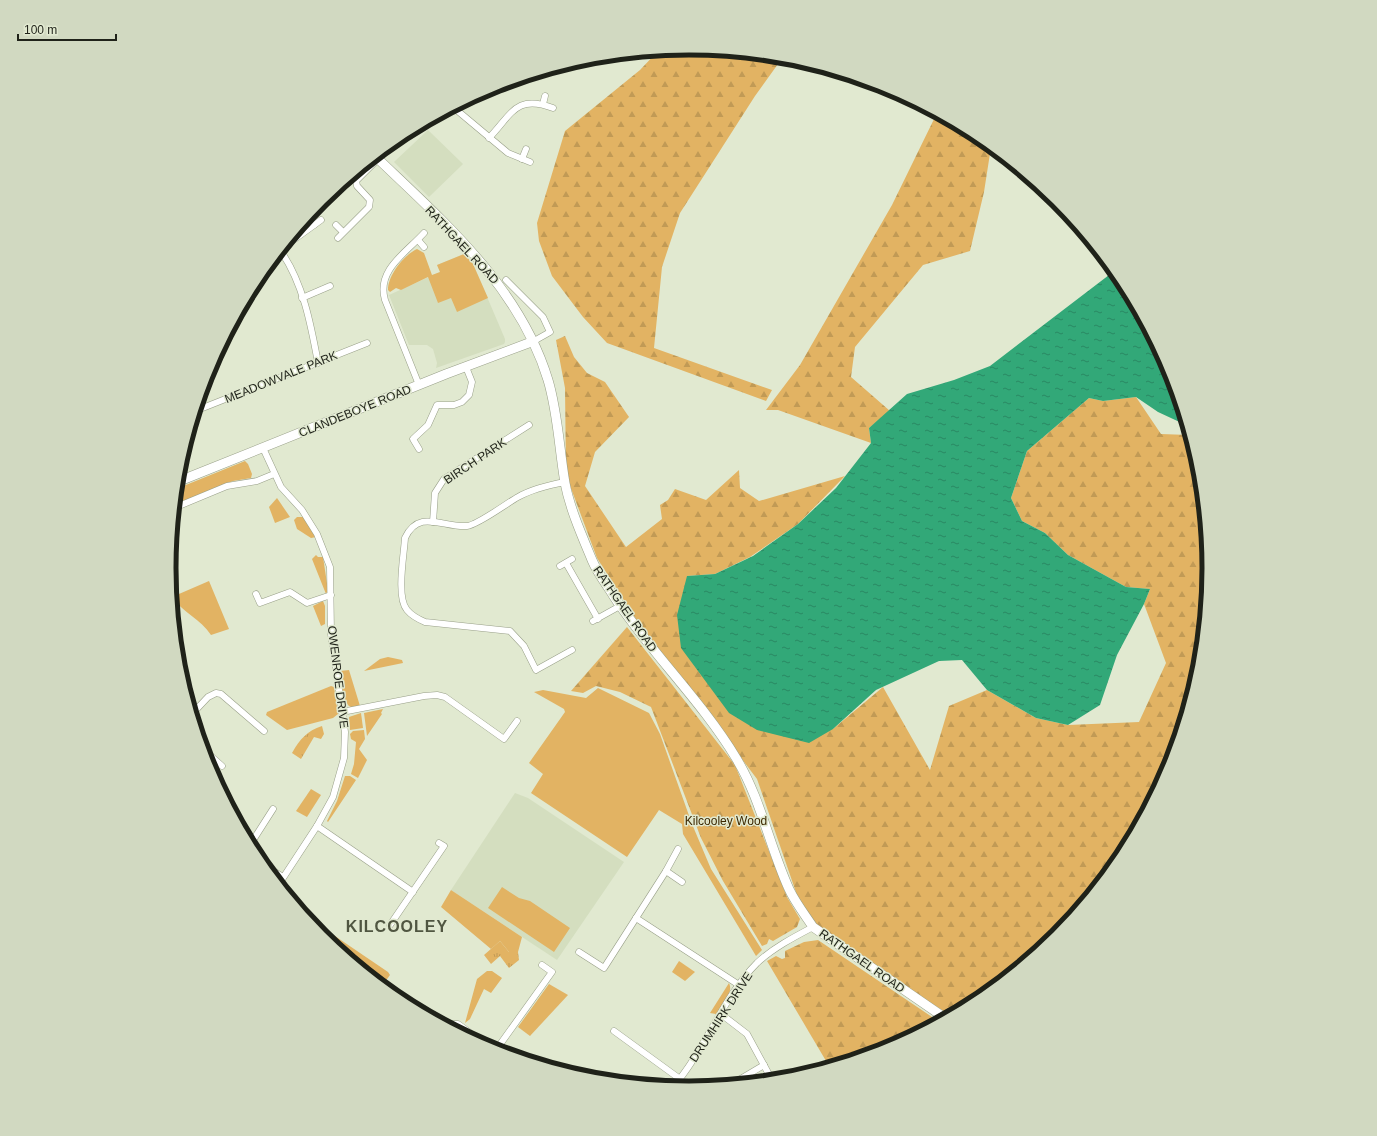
<svg xmlns="http://www.w3.org/2000/svg" width="1377" height="1136" viewBox="0 0 1377 1136" font-family="Arial,sans-serif">
<defs>
<pattern id="forest-firs" width="22" height="20" patternUnits="userSpaceOnUse"><rect width="22" height="20" fill="#e2b363"/><path d="M5 1l3.5 6h-7zM16 11l3.5 6h-7z" fill="#c19a55"/></pattern>
<pattern id="park-tufts" width="24" height="20" patternUnits="userSpaceOnUse"><rect width="24" height="20" fill="#e2b363"/><path d="M3 7l-1-3M5 7V3M7 7l1-3M15 17l-1-3M17 17v-4M19 17l1-3" fill="none" stroke="#c19a55"/></pattern>
<pattern id="water-ripples" width="26" height="14" patternUnits="userSpaceOnUse"><rect width="26" height="14" fill="#32a878"/><path d="M2 4q2-2 4 0t4 0M15 11q2-2 4 0t4 0" fill="none" stroke="#2a8862"/></pattern>
</defs>
<rect width="100%" height="100%" fill="#e1e9d0"/>
<g fill="#d4debf">
<path d="M428 130 463 164 429 197 394 162Z"/>
<path d="M464 254 473 264 505 339V342L504 344 436 368 437 363 433 349 427 345H409L389 295 440 272 437 265Z"/>
<path d="M515 793 528 798 624 862 557 960 451 890Z"/>
</g>
<g fill="#e2b363">
<path d="M417 249 424 253 432 275 440 272 437 265 464 254 473 264 488 298 457 312 451 298 438 303 428 277 401 290 396 288 390 292 388 290C388 275 404 255 417 249Z"/>
<path d="M245 461 248 464 252 474 251 478 233 481 175 505 176 489Z"/>
<path d="M277 498 290 517 275 523 269 507Z"/>
<path d="M297 517H303L316 537 311 538 297 529 294 520Z"/>
<path d="M316 555 318 557H323L328 590 326 594 312 559Z"/>
<path d="M209 581 229 629 211 635C201 619 182 612 172 597Z"/>
<path d="M323 601 325 606V624L321 626 313 606Z"/>
<path d="M388 657 402 660 403 663 364 671 380 659Z"/>
<path d="M349 670 360 706C358 706 354 708 351 707 343 705 341 679 340 671Z"/>
<path d="M331 686 334 687 338 714 333 718 287 730 266 715 267 712Z"/>
<path d="M598 688 649 713 660 734 692 824 711 869 762 950 756 956 683 834 682 824 659 810 627 857 531 793 543 774 529 763 565 712 564 709 534 692 543 690 586 698Z"/>
<path d="M383 709 381 713 382 714 367 736 364 713Z"/>
<path d="M361 713 363 728 350 730 349 717Z"/>
<path d="M364 730 365 739 359 749 367 760 358 778 351 774 354 764 356 742 351 739 350 734 353 731Z"/>
<path d="M345 776H350L356 780 328 822 327 821 337 801Z"/>
<path d="M311 789 321 795 307 817 296 811Z"/>
<path d="M502 887 519 898 530 901 570 928 554 952 488 908Z"/>
<path d="M451 890 522 937 518 952H509L500 941 491 949 441 907Z"/>
<path d="M304 915 388 972 390 975 382 986 321 936Z"/>
<path d="M679 961 695 972 685 981 672 972Z"/>
<path d="M487 971H492L502 978 491 993 484 989 470 1019 465 1023 477 979Z"/>
<path d="M729 983C734 993 722 1005 716 1014L710 1013Z"/>
<path d="M549 984 568 995 530 1036 518 1027Z"/>
</g>
<g fill="url(#forest-firs)">
<path d="M689 48 783 57 755 96 680 213 662 267 654 348 772 390 766 401 607 343 583 317 552 276 539 241 537 223 565 131 640 70 658 51Z"/>
<path d="M797 60 888 88 978 136 991 147 984 192 970 251 923 265 855 347 851 377 890 411 869 428 871 443 778 410H766L800 365 892 205 936 115Z"/>
<path d="M565 336 574 357 587 373 605 382 629 417 595 452 585 486 626 547 662 519 660 505 668 500 675 489 706 500 739 470 740 488 759 501 845 476 798 524 750 557 715 574 687 576 833 729 883 687 930 770 949 706 987 690 1036 718 1068 725 1139 722 1166 663 1144 604 1150 589 1126 587 1068 555 1045 533 1022 521 1011 498 1027 451 1089 398 1103 401 1136 397 1161 434 1189 435 1199 467 1208 568 1198 670 1169 767 1121 857 1112 867 1056 936 977 1000 950 1015 871 966 817 927 799 901 757 779 636 619 597 558 566 475 565 388 556 340Z"/>
<path d="M627 627 735 765 787 897 800 919 797 927 773 941 769 939 767 944 762 946 723 881 701 838 651 707 620 692 596 686 583 693 571 691Z"/>
<path d="M818 940 938 1021 920 1031 917 1030C904 1048 850 1060 829 1066L767 961 776 956 782 959 785 958V951L804 942Z"/>
</g>
<g fill="url(#park-tufts)">
<path d="M322 726 324 734 321 739 314 737 301 759 292 753C300 739 307 731 322 726Z"/>
<path d="M500 941 509 952H518L519 960 509 968 500 956 491 964 484 955Z"/>
</g>
<path fill="url(#water-ripples)" d="M1113 269 1121 279 1169 369 1186 425 1158 412 1136 397 1103 401 1089 398 1027 451 1011 498 1022 521 1045 533 1068 555 1126 587 1150 589 1144 604 1117 655 1100 705 1068 725 1036 718 987 690 962 660 939 661 876 690 833 729 809 743 757 730 729 713 681 648 677 615 687 576 715 574 753 556 798 524 836 488 871 443 869 428 907 394 954 380 990 366 1109 275Z"/>
<g fill="none" stroke-linecap="round" stroke-linejoin="round">
<defs>
<g id="street">
<path d="M590 63 595 57"/>
<path d="M543 104 545 96"/>
<path d="M453 107 508 153 530 162"/>
<path d="M489 138C512 114 516 94 553 108"/>
<path d="M522 159 526 149"/>
<path d="M308 215 314 225"/>
<path d="M336 225 343 232"/>
<path d="M338 238 369 207 370 200 357 186 356 181 378 159"/>
<path d="M418 240 424 247"/>
<path d="M281 249 321 220"/>
<path d="M280 250C303 282 311 325 318 363"/>
<path d="M506 280 543 317 550 332 534 341"/>
<path d="M302 298 330 286"/>
<path d="M419 385 385 300C376 270 407 252 424 233"/>
<path d="M195 411 367 343"/>
<path d="M263 448 281 487 302 510 317 534 330 567 331 634 345 732 344 758 333 797 317 826 279 884"/>
<path d="M419 449 413 439 428 425 437 405H454L462 402 469 395 472 382 466 367"/>
<path d="M565 482C549 485 532 489 518 497 507 503 478 525 467 526 443 528 419 508 405 538 404 555 396 597 407 610 412 616 418 619 425 622L510 631 524 646 536 670 572 650"/>
<path d="M174 508 227 486 257 481 274 474"/>
<path d="M433 522 435 493 444 479 529 425"/>
<path d="M566 563 598 619"/>
<path d="M560 566 572 559"/>
<path d="M256 594 260 603 290 592 307 603 331 595"/>
<path d="M593 621 620 606"/>
<path d="M342 712 424 696 437 695 445 697 504 739 517 721"/>
<path d="M192 714 208 697 216 693 221 694 264 731"/>
<path d="M203 749 222 766"/>
<path d="M317 826 413 892"/>
<path d="M250 845 273 809"/>
<path d="M262 864 283 877"/>
<path d="M666 871 682 882"/>
<path d="M636 918 739 985"/>
<path d="M390 925 444 846 439 843"/>
<path d="M579 952 604 968 666 871 678 849"/>
<path d="M721 1014 747 1034 772 1080"/>
<path d="M444 1024H458L492 1049"/>
<path d="M614 1031 680 1079"/>
<path d="M496 1050 552 972 542 965"/>
<path d="M732 1084 764 1065"/>
<path d="M673 1087C706 1049 722 998 757 963 773 948 794 937 813 927"/>
</g>
<g id="secondary">
<path d="M375 156C443 221 520 287 548 380 558 413 559 448 565 483 570 509 582 536 592 560 597 572 606 584 613 595 650 652 701 700 736 758 761 799 769 845 789 889 795 902 805 915 813 927L945 1018"/>
<path d="M177 482 446 374 534 341"/>
</g>
</defs>
<use href="#street" stroke="#989f88" stroke-width="7"/>
<use href="#secondary" stroke="#989f88" stroke-width="10"/>
<use href="#street" stroke="#fff" stroke-width="6"/>
<use href="#secondary" stroke="#fff" stroke-width="9"/>
</g>
<g text-anchor="middle" stroke-width="3" stroke-linejoin="round" paint-order="stroke">
<g font-size="12" fill="#1f2219" stroke="#e1e9d0">
<text transform="translate(462 245) rotate(47)" y="4">RATHGAEL ROAD</text>
<text transform="translate(281 377) rotate(-22)" y="4">MEADOWVALE PARK</text>
<text transform="translate(355 411) rotate(-22)" y="4">CLANDEBOYE ROAD</text>
<text transform="translate(475 461) rotate(-34)" y="4">BIRCH PARK</text>
<text transform="translate(625 609) rotate(55)" y="4">RATHGAEL ROAD</text>
<text transform="translate(338 677) rotate(83)" y="4">OWENROE DRIVE</text>
<text transform="translate(862 961) rotate(35)" y="4">RATHGAEL ROAD</text>
<text transform="translate(721 1017) rotate(-57)" y="4">DRUMHIRK DRIVE</text>
</g>
<g font-size="12" fill="#3d2800" stroke="#e1e9d0">
<text x="726" y="825">Kilcooley Wood</text>
</g>
<g font-size="16" font-weight="bold" letter-spacing="1" fill="#505641" stroke="#e1e9d0">
<text x="397" y="932">KILCOOLEY</text>
</g>
</g>
<path d="M0 0H1377V1136H0ZM176 568a513 513 0 1 1 1026 0a513 513 0 1 1-1026 0Z" fill="#d1d9c1" fill-rule="evenodd"/>
<path fill="none" stroke="#1f2219" stroke-width="5" d="M176 568a513 513 0 1 1 1026 0a513 513 0 1 1-1026 0Z"/>
<path d="M18 34v6h98v-6" fill="none" stroke="#1f2219" stroke-width="2"/>
<text x="24" y="34" font-size="12" fill="#1f2219" stroke="#e1e9d0" stroke-width="3" paint-order="stroke">100 m</text>
</svg>
